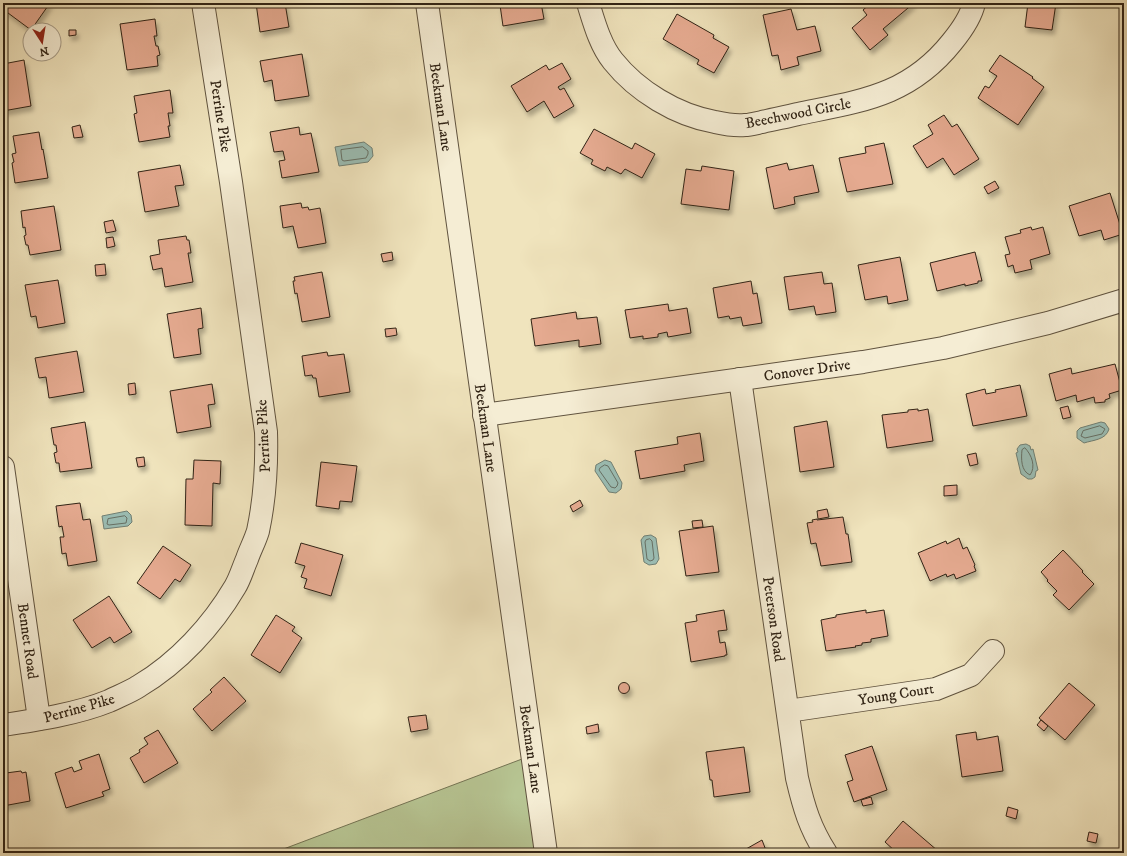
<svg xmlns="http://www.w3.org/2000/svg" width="1127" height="856" viewBox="0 0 1127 856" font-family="'IM FELL DW Pica',serif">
<defs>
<filter id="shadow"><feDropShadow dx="2.5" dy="4.5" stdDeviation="2" flood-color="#0004"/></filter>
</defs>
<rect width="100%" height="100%" fill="#f0e4bd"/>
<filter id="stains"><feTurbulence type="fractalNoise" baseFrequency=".005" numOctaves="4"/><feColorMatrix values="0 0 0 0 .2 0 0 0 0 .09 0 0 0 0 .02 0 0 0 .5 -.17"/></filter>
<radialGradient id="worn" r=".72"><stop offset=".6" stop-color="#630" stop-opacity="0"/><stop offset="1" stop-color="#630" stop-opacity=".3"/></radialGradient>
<path fill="#b7c593" stroke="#747454" d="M522 759 535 853H273Z"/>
<g fill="#9bbeb5" stroke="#708075">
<path d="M364 142 372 148 373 156 368 162 339 166 335 147Z"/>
<path d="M1101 422 1105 423 1109 429C1106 440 1093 440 1084 443L1077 438V431L1080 428Z"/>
<path d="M1026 444 1030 446 1031 450 1033 449 1038 470 1036 471 1035 477 1032 479H1028L1021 474 1016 453 1018 452 1017 449 1020 445Z"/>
<path d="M605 460 611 462 622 483 621 489 616 493 609 492 595 471 596 465Z"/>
<path d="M127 511 131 515 132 522 128 526 104 529 102 516Z"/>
<path d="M651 535 656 538 659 559 656 564 649 565 644 562 641 540 644 536Z"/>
</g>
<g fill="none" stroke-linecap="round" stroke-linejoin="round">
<g stroke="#667065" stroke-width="1">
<path d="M363 147 368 151V154L366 158 344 161 342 160 341 152V150Z"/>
<path d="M1100 426 1105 429 1102 434 1085 438 1081 436 1083 431Z"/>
<path d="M1025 448C1032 455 1036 467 1030 475 1021 471 1021 459 1022 450Z"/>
<path d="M605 465 608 466 618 483 617 486 615 488 611 487 599 470 600 468Z"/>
<path d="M125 516 127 518 126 523 109 525 107 524 108 519Z"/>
<path d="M650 539 652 541 654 558 653 560 650 561 647 559 645 542 646 540Z"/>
</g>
</g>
<g fill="#e5aa90" stroke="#302315" filter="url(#shadow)">
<path d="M9 3H50L31 30 4 10Z"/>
<path d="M256 3H285L289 27 260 32Z"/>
<path d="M507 3H541L544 19 503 26 500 5 507 4Z"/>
<path d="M871 3H914L883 29 888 35 870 50 852 28 867 15 863 10Z"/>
<path d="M1028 3H1056L1052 30 1025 27Z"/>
<path d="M791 9 797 30 815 26 821 51 797 57 799 65 781 70 778 55 772 56 763 15Z"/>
<path d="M677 14 714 35 713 38 729 47 714 73 697 64 699 60 663 39Z"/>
<path d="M155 19 157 36H154L156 46H158L160 55 157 56 158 66 127 70 120 24Z"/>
<path d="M69 30H76V35L69 36Z"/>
<path d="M302 54 309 96 275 101 272 80 264 82 260 61Z"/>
<path d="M1000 55 1033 77 1032 78 1044 87 1018 125 978 98 985 86 989 88 997 76 989 71Z"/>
<path d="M24 60 31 106 3 111V64Z"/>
<path d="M562 63 571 79 558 87 560 90 564 88 574 106 554 118 544 101 527 112 511 86 546 65 549 70Z"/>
<path d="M170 90 173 113H168L170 126H168L170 137 139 142 134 114 137 113 134 96Z"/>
<path d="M944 115 952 127 957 124 979 159 954 175 943 158 927 168 913 146 933 134 928 125Z"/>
<path d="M80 125 83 137 74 138 72 127Z"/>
<path d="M299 127 300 135 311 133 319 172 282 178 279 161 285 160 283 151 274 152 270 132Z"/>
<path d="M594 129 632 149 635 143 655 154 642 178 625 169 621 174 607 167 605 171 591 164 593 160 580 153Z"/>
<path d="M39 132 42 150 43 149 48 178 15 183 12 163 14 162 12 154 16 153 13 136Z"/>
<path d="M884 143 893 184 847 192 839 158 866 153 865 147Z"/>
<path d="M787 163 789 170 813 165 819 192 794 197 795 204 774 209 766 168Z"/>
<path d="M180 165 184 185 175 186 179 206 145 212 138 172Z"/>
<path d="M702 166 734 171 729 210 681 204 686 169 701 171Z"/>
<path d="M995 181 999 188 988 194 984 187Z"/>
<path d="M1110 193 1123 234 1104 240 1101 230 1079 236 1069 206Z"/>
<path d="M301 203 302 208 308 207 309 210 320 208 326 243 298 248 293 226 283 228 280 206Z"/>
<path d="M54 206 61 250 30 255 28 245H26L24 236 26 235 25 227 23 228 21 211Z"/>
<path d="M113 220 116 231 106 233 104 222Z"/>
<path d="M1031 227 1032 230 1043 227 1050 254 1030 260 1032 269 1015 273 1013 265 1008 267 1005 255 1010 254 1005 237 1021 233 1020 230Z"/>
<path d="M186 236 187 240H189L191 253H188L193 282 165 287 162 268 153 270 150 256 160 254 158 240Z"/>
<path d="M113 237 115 246 107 248 106 238Z"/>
<path d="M392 252 393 260 383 262 381 254Z"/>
<path d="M975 252 982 281H978V283L965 286V284L937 291 930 263Z"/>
<path d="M900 257 908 300 888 304 887 296 865 300 858 265Z"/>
<path d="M105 264 106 275 96 276 95 265Z"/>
<path d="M322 272 330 317 302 322 297 293 295 294 293 281H295L294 277Z"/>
<path d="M822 272 824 284 832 283 836 312 816 315 814 306 789 310 784 277Z"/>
<path d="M58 280 65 323 38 328 36 316 31 317 25 285Z"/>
<path d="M751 281 753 294 757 293 762 323 743 326 741 317 730 319 729 316 718 318 713 288Z"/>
<path d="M668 304 669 311 687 308 691 333 668 337 667 332 658 334V337L643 339V336L630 338 625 310Z"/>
<path d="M201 308 203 328 198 329 201 354 174 358 167 314Z"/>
<path d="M576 312 577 319 597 317 601 344 579 347V340L535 346 531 319Z"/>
<path d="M396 328 397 335 386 337 385 329Z"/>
<path d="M77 351 84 392 49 398 46 377 39 378 35 358Z"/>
<path d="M327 352 328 356 344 354 350 392 319 397 316 378H313L312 375 305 376 302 356Z"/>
<path d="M1115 364 1122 390 1109 394 1110 398 1105 400V402L1095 403 1094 397 1077 402 1076 395 1056 401 1049 374 1071 368 1072 374Z"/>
<path d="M135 383 136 394 129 395 128 384Z"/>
<path d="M212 384 215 404 208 405 211 427 177 433 170 391Z"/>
<path d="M1020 385 1027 416 973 426 966 394 985 389 986 394 996 392 995 390Z"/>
<path d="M1068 406 1071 417 1063 419 1060 408Z"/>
<path d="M918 409V411L928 409 933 441 887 448 882 415 908 412V410Z"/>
<path d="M827 421 834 467 800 472 794 427Z"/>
<path d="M85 422 92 468 60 472 59 463H56L54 453 57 452 56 445H54L51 428Z"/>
<path d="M700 433 704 461 684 465 685 471 640 479 635 451 678 444 677 437Z"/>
<path d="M976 453 978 464 970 466 967 455Z"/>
<path d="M144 457 145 466 138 467 136 458Z"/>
<path d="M194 460 221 461 220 484 213 483 212 526 185 525 186 479H193Z"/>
<path d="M321 462 357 466 352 502 340 501 339 509 316 506Z"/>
<path d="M957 485V495L944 496V486Z"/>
<path d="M580 500 583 506 573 512 570 506Z"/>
<path d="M80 503 83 520 90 519 97 561 68 566 66 553 62 554 60 537H64L62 526 59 527 56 506Z"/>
<path d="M827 509 829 517 818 519 817 511Z"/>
<path d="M843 517 846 534H848L852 562 821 566 816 543 811 544 807 523 813 522 812 520 817 519V520Z"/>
<path d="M702 520 703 527 693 528 692 521Z"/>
<path d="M713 526 719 572 686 576 679 531Z"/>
<path d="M959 538 963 549 967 547 975 565 974 566 976 571 956 579 954 574 947 577 946 574 930 581 918 553 946 541 947 544Z"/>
<path d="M301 543 343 555 331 596 304 588 307 579 301 577 305 566 295 563Z"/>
<path d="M163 546 191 565 180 582 175 579 160 599 137 583Z"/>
<path d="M1063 550 1083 571 1082 572 1094 584 1069 610 1053 595 1057 591 1047 581 1048 580 1041 572Z"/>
<path d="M109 596 132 632 114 643 110 637 92 648 73 620Z"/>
<path d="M724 610 727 630 718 631 720 643 725 642 727 655H725V656L691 662 685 623 697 621 696 615Z"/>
<path d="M866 610V613L884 610 888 636 871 639V642L862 643V645L855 646 856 647 826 651 821 620 836 617V615Z"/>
<path d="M276 615 295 627 292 631 302 638 280 673 251 655Z"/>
<path d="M224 677 246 701 212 731 193 709 212 692 210 690Z"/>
<circle cx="624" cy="688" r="5.5"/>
<path d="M1069 683 1095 705 1065 740 1039 718Z"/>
<path d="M426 715 428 729 411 732 408 717Z"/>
<path d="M1041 720 1048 726 1044 731 1037 725Z"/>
<path d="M598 724 599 732 587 734 586 727Z"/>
<path d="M158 730 178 763 144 783 130 758 140 752 139 750 148 744 144 738Z"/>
<path d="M976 732 977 740 998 736 1003 771 962 777 956 735Z"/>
<path d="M872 746 887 790 854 802 847 782 853 780 845 755Z"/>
<path d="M744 747 750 792 714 797 712 780H710L706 752Z"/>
<path d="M99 754 110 789 102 792 104 796 66 808 55 773 72 767 74 772 82 769 79 761Z"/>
<path d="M21 771 22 773 26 772 30 801 3 806V776H7L6 773Z"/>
<path d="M871 797 873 804 863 806 861 800Z"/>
<path d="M1008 807 1018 810 1016 819 1006 816Z"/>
<path d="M903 821 938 851 937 853H893L895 851 885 842Z"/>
<path d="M1089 832 1098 834 1096 843 1087 841Z"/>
<path d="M762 840 767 853H739Z"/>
</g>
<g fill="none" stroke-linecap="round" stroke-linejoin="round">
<defs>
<g id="minor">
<path d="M427 3 546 853"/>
<path d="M588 3C594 22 600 45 613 61 637 91 676 115 715 122 724 124 735 126 745 125 750 125 757 123 762 122 774 119 786 117 798 114 861 101 909 96 952 42 961 31 971 17 974 3"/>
<path d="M740 379 797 778C804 808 810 828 826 853"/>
<path d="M484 415 863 362 943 348 1048 323 1124 300"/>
<path d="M3 467 39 719"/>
<path d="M788 711 936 689 971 675 993 651"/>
<path d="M3 725C37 720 77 714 109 701 119 696 130 692 139 686 178 663 212 626 235 587 240 579 243 568 247 559 250 550 255 541 258 531 265 498 267 466 266 432L231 182 203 3"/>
</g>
</defs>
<use href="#minor" stroke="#60533f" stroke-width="24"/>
<use href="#minor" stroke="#f5edd4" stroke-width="22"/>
</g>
<g text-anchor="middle" stroke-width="3" stroke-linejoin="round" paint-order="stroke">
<g font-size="15" fill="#302315" stroke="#f5edd4">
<text transform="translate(441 107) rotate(82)" y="5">Beekman Lane</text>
<text transform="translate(798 113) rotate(-11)" y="5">Beechwood Circle</text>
<text transform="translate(221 116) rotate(81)" y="5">Perrine Pike</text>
<text transform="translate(807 370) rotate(-8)" y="5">Conover Drive</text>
<text transform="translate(486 428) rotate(82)" y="5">Beekman Lane</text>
<text transform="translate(263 436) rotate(-93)" y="5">Perrine Pike</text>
<text transform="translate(774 619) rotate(82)" y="5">Peterson Road</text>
<text transform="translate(28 641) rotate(82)" y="5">Bennet Road</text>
<text transform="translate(896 694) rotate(-9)" y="5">Young Court</text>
<text transform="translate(79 708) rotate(-16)" y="5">Perrine Pike</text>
<text transform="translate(531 749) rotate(82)" y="5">Beekman Lane</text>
</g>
</g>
<rect width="1127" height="856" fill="none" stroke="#f0e4bd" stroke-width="16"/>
<rect x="4" y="4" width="1119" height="848" fill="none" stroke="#302315" stroke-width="2"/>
<rect x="8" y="8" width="1111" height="840" fill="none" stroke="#302315"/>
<g transform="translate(42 42) rotate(168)"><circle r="19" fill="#f5edd4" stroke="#a69c88"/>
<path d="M0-3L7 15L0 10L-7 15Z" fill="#8f2418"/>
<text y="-6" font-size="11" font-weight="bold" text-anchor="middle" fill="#302315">N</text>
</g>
<rect width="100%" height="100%" filter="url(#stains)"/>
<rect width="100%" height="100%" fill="url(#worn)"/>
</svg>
